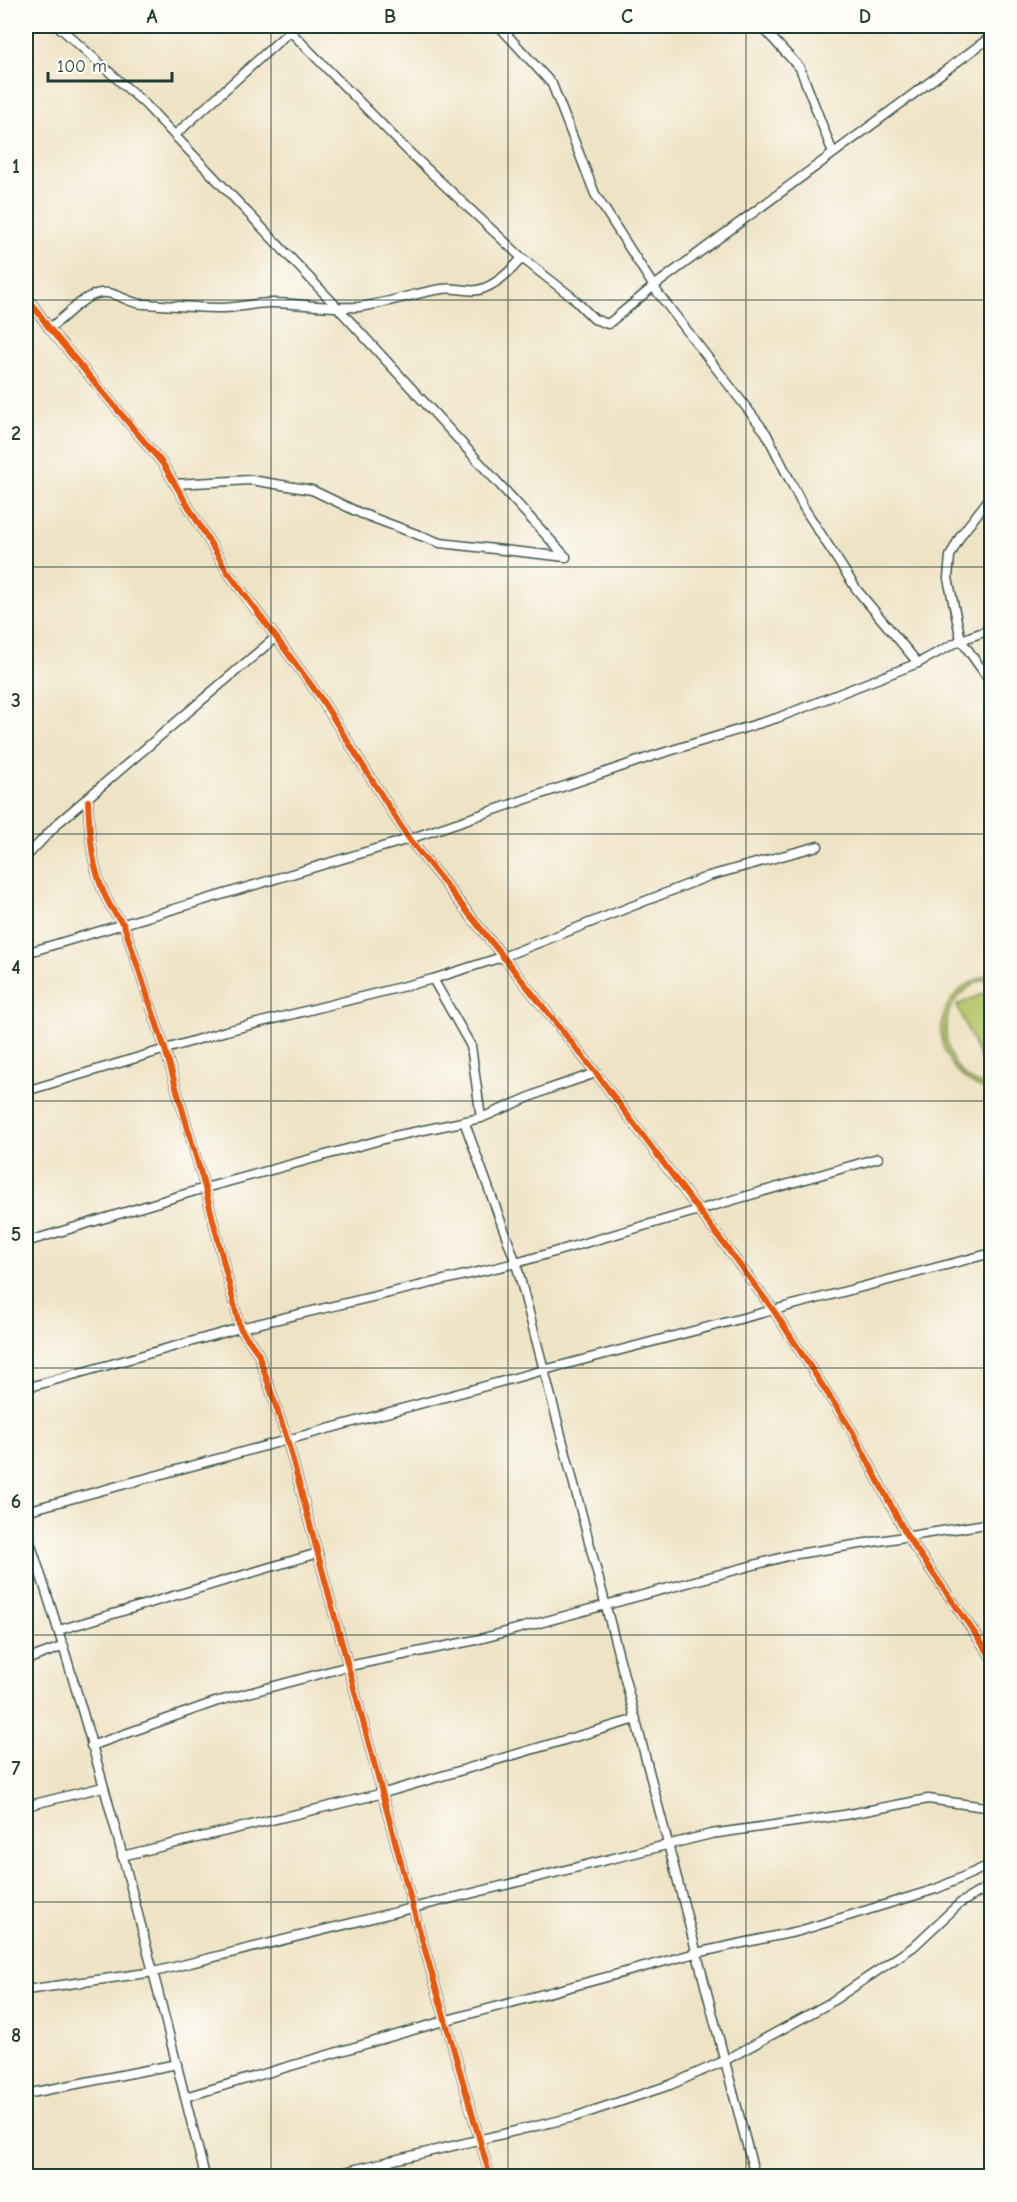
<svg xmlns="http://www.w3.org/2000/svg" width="1017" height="2202" viewBox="0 0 1017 2202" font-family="'Comic Neue',sans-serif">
<rect width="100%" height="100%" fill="#fdfcf7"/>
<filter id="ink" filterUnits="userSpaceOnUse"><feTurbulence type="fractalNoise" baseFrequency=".0167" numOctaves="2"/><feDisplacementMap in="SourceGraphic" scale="12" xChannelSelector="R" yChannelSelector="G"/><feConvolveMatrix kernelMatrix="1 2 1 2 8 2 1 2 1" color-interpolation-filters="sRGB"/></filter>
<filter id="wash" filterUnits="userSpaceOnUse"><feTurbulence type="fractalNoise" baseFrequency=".008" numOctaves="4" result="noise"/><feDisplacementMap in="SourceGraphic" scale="24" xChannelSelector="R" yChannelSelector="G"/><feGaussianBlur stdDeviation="1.35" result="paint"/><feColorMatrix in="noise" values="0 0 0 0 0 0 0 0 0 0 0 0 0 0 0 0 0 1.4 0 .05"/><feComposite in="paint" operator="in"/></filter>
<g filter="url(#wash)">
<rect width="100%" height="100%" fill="#efe3c5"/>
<g fill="#b4c467" stroke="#6a804e" stroke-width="1.5">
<path d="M991 973V976C975 983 960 991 951 1007 936 1036 955 1087 991 1085V1091C947 1083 922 1025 959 991 968 982 980 978 991 973Z"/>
<path d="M991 990 992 1079 989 1080 957 1005Z"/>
</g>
</g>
<g filter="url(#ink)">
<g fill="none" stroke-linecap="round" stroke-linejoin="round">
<defs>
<g id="street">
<path d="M58 26 145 104 338 308 566 557"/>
<path d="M285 26 409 152 522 258"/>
<path d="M499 26 552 84 595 194 658 293 766 433 804 508 857 590 918 663"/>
<path d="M761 26 800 68 833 153"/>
<path d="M175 135 290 31"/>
<path d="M26 295 49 328 163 464 227 571 320 697 409 839 596 1073 774 1311 852 1431 907 1536 992 1658"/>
<path d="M49 328C66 318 82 295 101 293 117 291 128 304 144 304 169 305 195 308 221 308 238 308 254 303 271 303 300 303 328 309 358 307 387 304 413 293 442 289 455 287 468 292 478 290 494 287 512 270 522 258L572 297 594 319 608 324 654 286 992 36"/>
<path d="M175 484 251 480 312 490 360 513 440 543 566 557"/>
<path d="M992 495 961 535 950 556 948 578 961 640 992 684"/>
<path d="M88 801C90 845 93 890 124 925L165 1049 205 1188 240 1328 258 1353 287 1439 413 1908 490 2176"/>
<path d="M26 857 58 823 276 637"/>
<path d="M26 953 409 839 653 756 777 718 918 663 961 640 992 629"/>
<path d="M433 979 471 1046 481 1118"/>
<path d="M26 1091 226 1031 433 979 505 956 709 876 818 846"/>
<path d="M464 1121 516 1263 755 2176"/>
<path d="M26 1242 205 1188 395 1136 481 1118 546 1090 596 1073"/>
<path d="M26 1388 240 1328 516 1263 878 1158"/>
<path d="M26 1511 544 1370 992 1253"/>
<path d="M26 1530C97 1742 150 1960 205 2176"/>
<path d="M59 1630 318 1553"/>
<path d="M26 1660 64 1646"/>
<path d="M91 1746 215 1702 349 1666 476 1640 791 1555 992 1523"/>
<path d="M26 1806 103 1787"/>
<path d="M122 1856 384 1793 636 1719"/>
<path d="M26 1990 154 1972 711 1834 844 1815 928 1799 992 1808"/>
<path d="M26 2094 177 2064"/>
<path d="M185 2097 447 2020 696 1953 799 1931 936 1889 992 1864"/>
<path d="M327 2176 574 2117 670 2085 724 2061 828 2004 913 1947 959 1904 992 1884"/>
</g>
</defs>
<use href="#street" stroke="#3e564a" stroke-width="11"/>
<use href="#street" stroke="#fff" stroke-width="8"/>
<defs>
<g id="cycleway">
<path d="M26 295 49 328 163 464 227 571 320 697 409 839 596 1073 774 1311 852 1431 907 1536 992 1658"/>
<path d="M88 801C90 845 93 890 124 925L165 1049 205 1188 240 1328 258 1353 287 1439 413 1908 490 2176"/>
</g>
</defs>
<use href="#cycleway" stroke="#fdfcf7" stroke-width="10"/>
<use href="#cycleway" stroke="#e8590c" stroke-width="6"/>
</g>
</g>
<path fill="none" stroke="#1f3d34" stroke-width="1.5" stroke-opacity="0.55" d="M271 26V2176M508 26V2176M746 26V2176M26 300H992M26 567H992M26 834H992M26 1101H992M26 1368H992M26 1635H992M26 1902H992"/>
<rect width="1017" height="2202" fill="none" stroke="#fdfcf7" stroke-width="66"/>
<path d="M48 72v9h124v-9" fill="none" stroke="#1f3d34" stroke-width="3"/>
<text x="57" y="72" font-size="18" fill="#1f3d34" stroke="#fdfcf7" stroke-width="4.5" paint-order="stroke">100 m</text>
<rect x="33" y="33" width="951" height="2136" fill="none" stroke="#1f3d34" stroke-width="2"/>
<g font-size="20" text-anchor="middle" font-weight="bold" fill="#1f3d34">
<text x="152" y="23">A</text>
<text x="390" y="23">B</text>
<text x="627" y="23">C</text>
<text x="865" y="23">D</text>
<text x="16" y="173">1</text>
<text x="16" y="440">2</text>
<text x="16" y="707">3</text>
<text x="16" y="974">4</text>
<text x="16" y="1241">5</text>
<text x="16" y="1508">6</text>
<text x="16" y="1775">7</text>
<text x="16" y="2042">8</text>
</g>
</svg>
